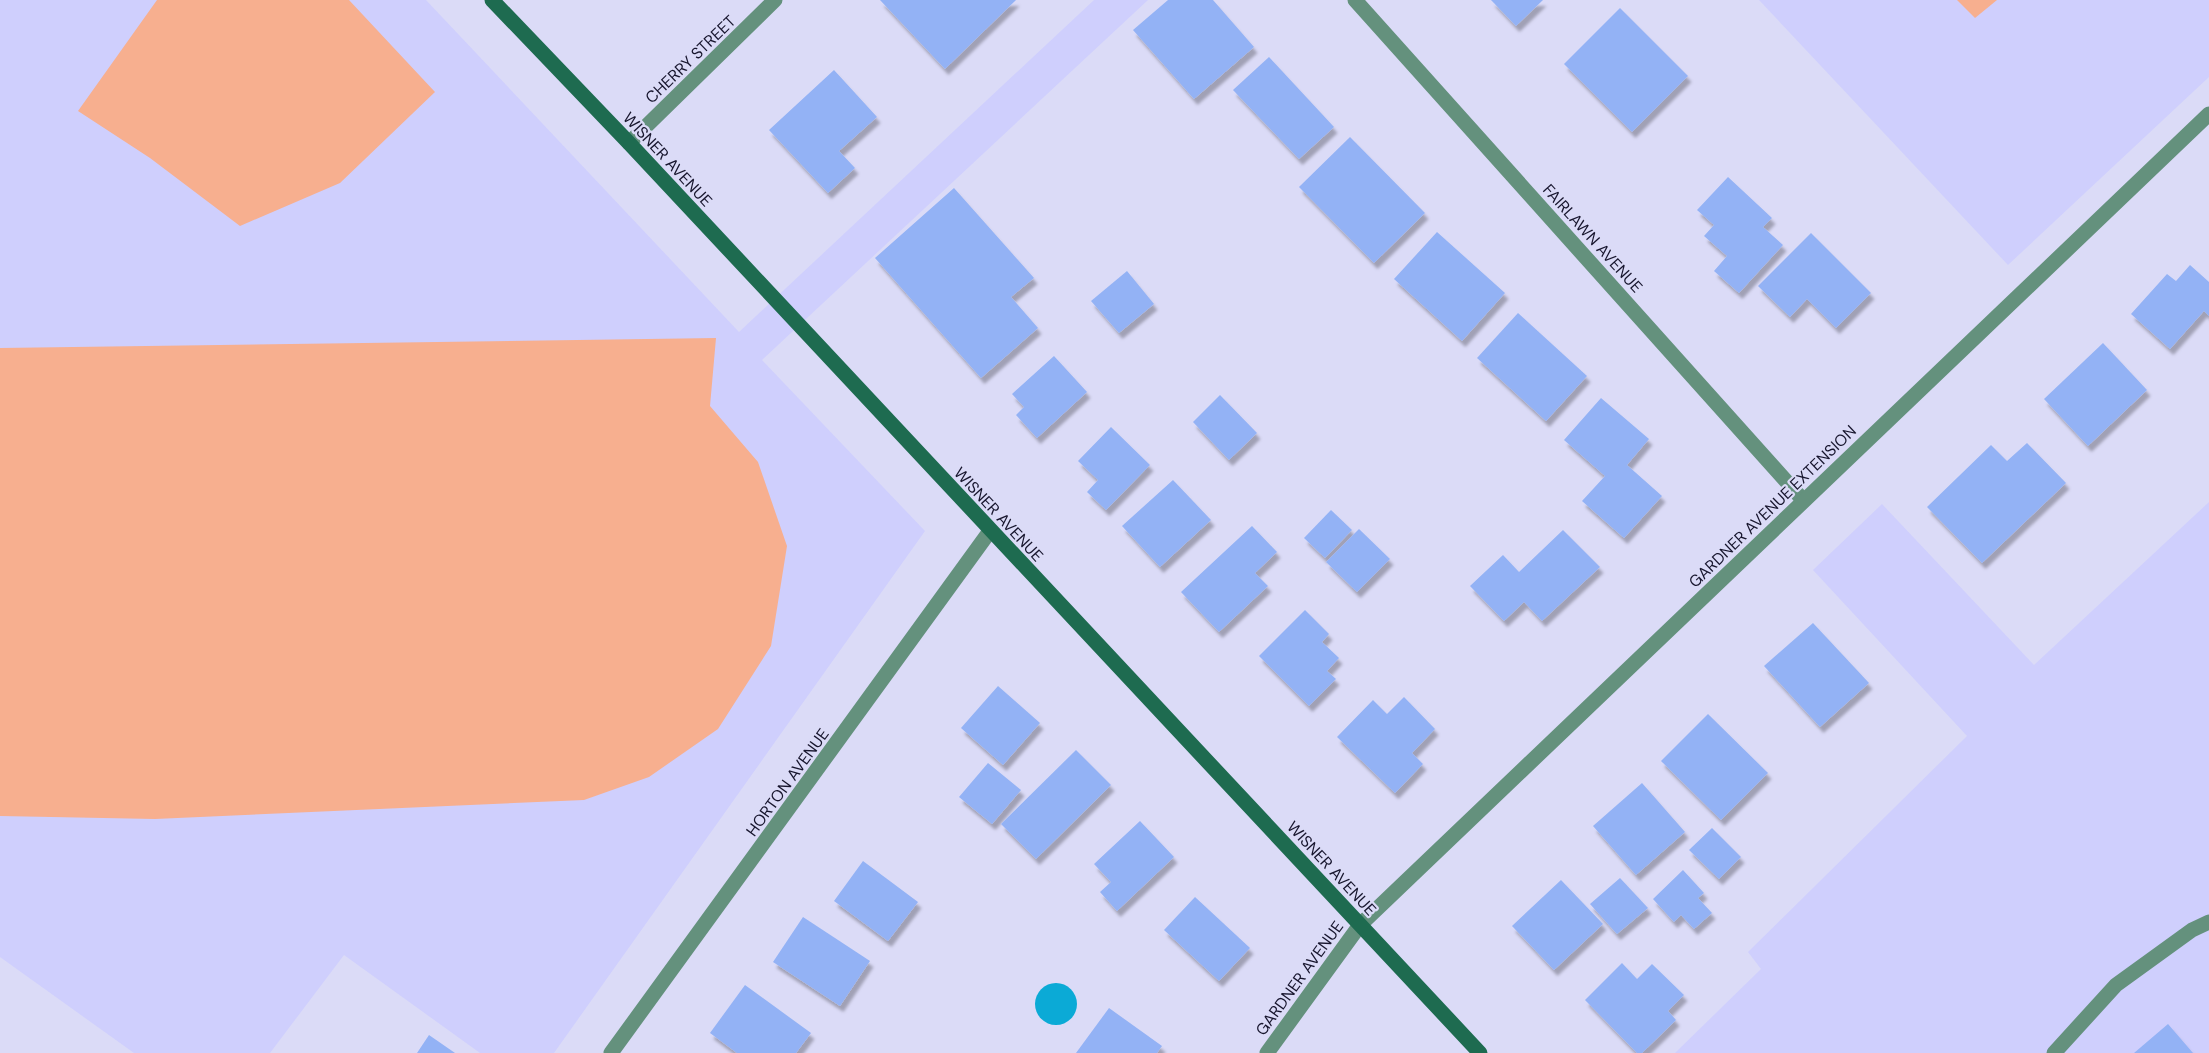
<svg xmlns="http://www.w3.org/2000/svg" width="2209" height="1053" viewBox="0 0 2209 1053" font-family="'DM Sans',sans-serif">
<defs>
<filter id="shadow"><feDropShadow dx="3.5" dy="6" stdDeviation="1.5" flood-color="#0004"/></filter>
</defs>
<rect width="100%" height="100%" fill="#dbdbf7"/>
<g fill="#cfcffd">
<path d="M0 0H426L739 332 1094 0H1148L762 360 925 531 554 1053H480L344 955 270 1053H134L0 957Z"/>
<path d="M1759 0H2209V77L2008 265Z"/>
<path d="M2209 502V1053H1675L1761 969 1748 952 1967 736 1813 570 1882 504 2034 665Z"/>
</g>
<g fill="#f7af8f">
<path d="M157 0H349L435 92 340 183 240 226 150 158 78 111Z"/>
<path d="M1957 0H1997L1975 18Z"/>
<path d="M716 338 710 406 758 462 787 546 771 646 718 729 649 777 584 800 155 819 0 816V348Z"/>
</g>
<circle fill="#0baad6" cx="1056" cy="1004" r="21"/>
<g fill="#93b2f5" filter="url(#shadow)">
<path d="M880 0H1016L945 69Z"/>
<path d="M1168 0H1213L1254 47 1194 99 1133 30Z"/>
<path d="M1491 0H1543L1516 26Z"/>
<path d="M1620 8 1688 76 1632 132 1564 64Z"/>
<path d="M1269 57 1334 127 1299 159 1233 90Z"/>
<path d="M834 70 877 117 839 151 855 168 828 193 769 130Z"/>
<path d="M1350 137 1425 213 1374 263 1299 187Z"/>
<path d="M1728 177 1772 218 1763 227 1783 245 1739 293 1714 271 1727 256 1704 236 1714 225 1697 210Z"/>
<path d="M954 188 1034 278 1011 297 1038 328 981 378 875 258Z"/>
<path d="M1437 232 1505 293 1462 341 1394 279Z"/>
<path d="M1811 233 1871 293 1836 328 1807 299 1790 317 1758 286Z"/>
<path d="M2190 265 2209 282V316L2204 311 2170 349 2131 314 2167 274 2176 281Z"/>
<path d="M1127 271 1154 304 1119 333 1091 301Z"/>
<path d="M1518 313 1587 376 1546 421 1477 358Z"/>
<path d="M2103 343 2147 390 2088 446 2044 399Z"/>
<path d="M1054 356 1087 392 1037 438 1016 415 1024 407 1012 394Z"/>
<path d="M1220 395 1257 433 1229 460 1193 422Z"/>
<path d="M1601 398 1649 439 1627 465 1662 496 1624 538 1582 501 1605 476 1564 440Z"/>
<path d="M1111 427 1150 465 1106 510 1087 492 1098 480 1078 461Z"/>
<path d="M2027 443 2066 483 1982 563 1927 507 1991 445 2007 461Z"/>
<path d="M1173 480 1211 520 1160 567 1122 526Z"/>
<path d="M1331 510 1352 530 1325 558 1304 538Z"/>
<path d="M1252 526 1277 552 1255 573 1268 586 1219 632 1181 592Z"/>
<path d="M1359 529 1390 559 1357 592 1326 562Z"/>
<path d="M1563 530 1600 567 1542 621 1524 602 1504 621 1470 586 1503 555 1519 572Z"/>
<path d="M1305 610 1329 634 1322 642 1339 658 1327 671 1336 679 1309 706 1259 656Z"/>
<path d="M1813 623 1869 683 1820 727 1764 666Z"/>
<path d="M998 686 1040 723 1003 765 961 728Z"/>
<path d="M1404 697 1435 729 1412 753 1423 764 1395 793 1337 737 1373 700 1387 714Z"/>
<path d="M1708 714 1768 773 1721 820 1661 761Z"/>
<path d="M1076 750 1111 785 1036 859 1001 824Z"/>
<path d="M988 763 1021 790 992 824 959 797Z"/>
<path d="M1642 783 1685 832 1636 875 1593 826Z"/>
<path d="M1140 821 1174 857 1117 911 1100 892 1111 882 1094 864Z"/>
<path d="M1712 828 1741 857 1719 879 1689 850Z"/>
<path d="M863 861 918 902 888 941 834 901Z"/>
<path d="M1683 870 1704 893 1698 898 1712 913 1694 929 1681 915 1674 922 1653 899Z"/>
<path d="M1620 878 1648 908 1617 934 1590 904Z"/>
<path d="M1561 880 1603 924 1554 970 1512 926Z"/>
<path d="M1195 897 1250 948 1219 981 1164 930Z"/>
<path d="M803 917 870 961 840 1006 773 962Z"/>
<path d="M1622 963 1637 979 1652 964 1684 995 1668 1011 1676 1020 1642 1053H1637L1585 1000Z"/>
<path d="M745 985 811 1033 796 1053H737L710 1033Z"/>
<path d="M1109 1008 1162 1046 1157 1053H1076Z"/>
<path d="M2168 1024 2193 1053H2134Z"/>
<path d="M429 1035 455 1053H417Z"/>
</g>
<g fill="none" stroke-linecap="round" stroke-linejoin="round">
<path stroke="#64917d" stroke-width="15" d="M2054 1053 2116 985 2192 930 2209 922"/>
<g stroke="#64917d" stroke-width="15">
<path d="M1355 0 1803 500"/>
<path d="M629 143 775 0"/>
<path d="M611 1053 990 531"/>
<path d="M1267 1053 1360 925 2209 114"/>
</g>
<path stroke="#1e6b50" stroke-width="15" d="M492 0 629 143 1480 1053"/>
</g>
<g text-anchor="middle" stroke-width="4.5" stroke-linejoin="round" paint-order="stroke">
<g font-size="16" fill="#17152d" stroke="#dbdbf7">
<text transform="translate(690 59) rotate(-44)" y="6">CHERRY STREET</text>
<text transform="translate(668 159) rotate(47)" y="6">WISNER AVENUE</text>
<text transform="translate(1593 238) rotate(48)" y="6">FAIRLAWN AVENUE</text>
<text transform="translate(1772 506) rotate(-44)" y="6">GARDNER AVENUE EXTENSION</text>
<text transform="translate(999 514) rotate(47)" y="6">WISNER AVENUE</text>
<text transform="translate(787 782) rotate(-54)" y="6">HORTON AVENUE</text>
<text transform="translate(1332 868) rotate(47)" y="6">WISNER AVENUE</text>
<text transform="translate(1299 978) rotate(-54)" y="6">GARDNER AVENUE</text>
</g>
</g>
</svg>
